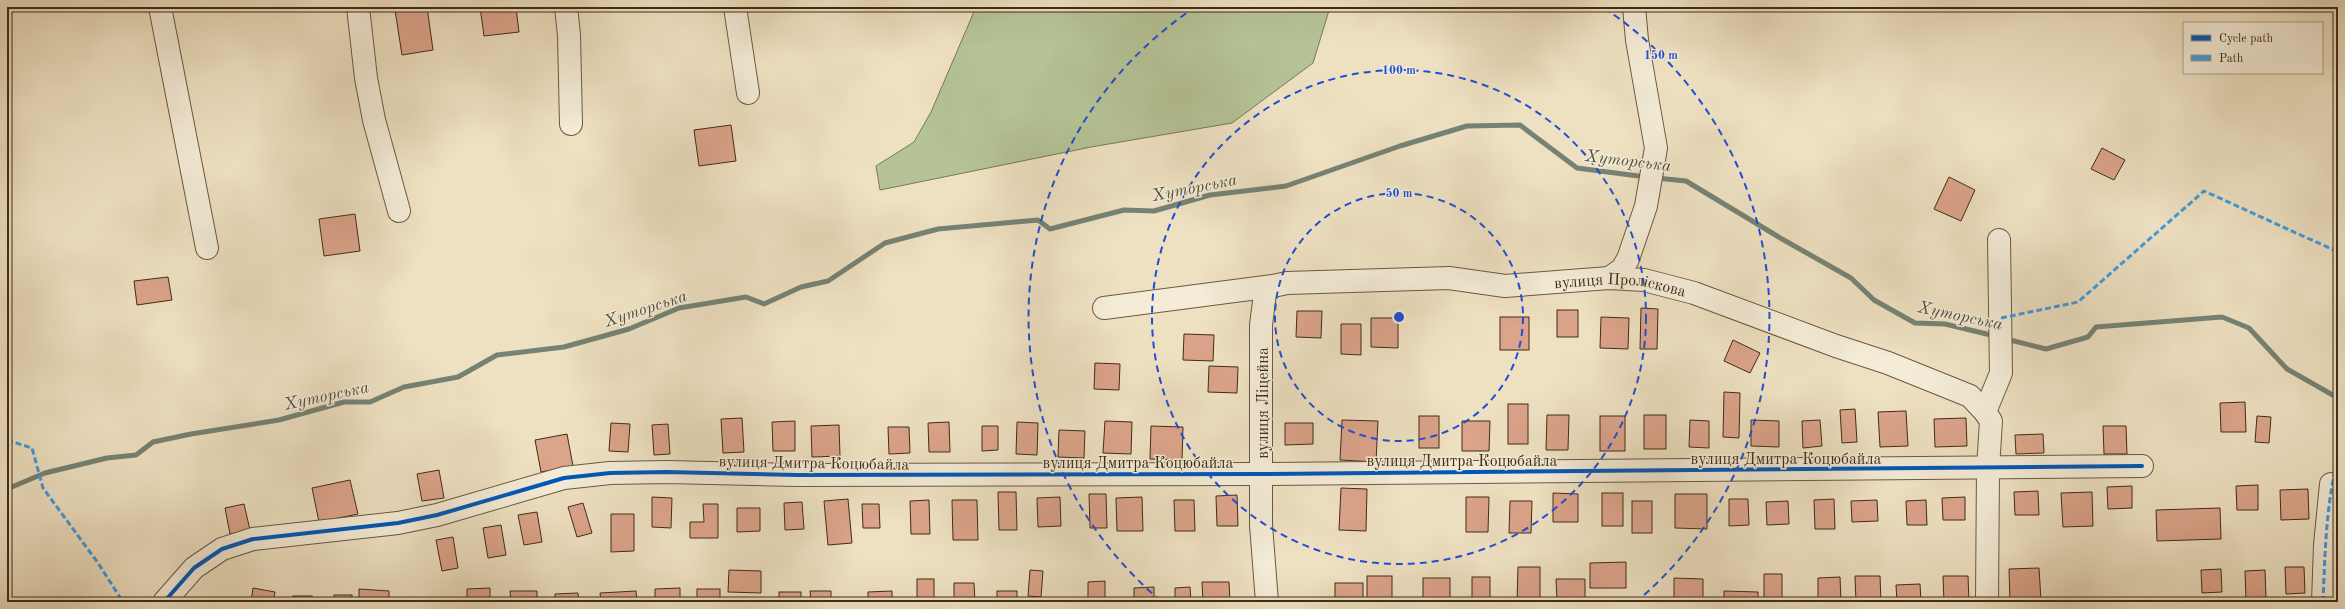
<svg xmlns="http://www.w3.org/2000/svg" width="2345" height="609" viewBox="0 0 2345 609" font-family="'Old Standard TT',serif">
<rect width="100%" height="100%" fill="#eee1c2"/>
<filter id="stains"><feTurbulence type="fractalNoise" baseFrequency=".005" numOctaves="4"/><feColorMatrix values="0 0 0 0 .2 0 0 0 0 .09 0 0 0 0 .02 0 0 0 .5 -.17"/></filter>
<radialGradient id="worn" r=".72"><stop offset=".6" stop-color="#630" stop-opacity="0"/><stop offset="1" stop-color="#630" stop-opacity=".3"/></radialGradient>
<path fill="#b5c396" stroke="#7a7856" d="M976 7H1330L1313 63 1232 123 1091 147 880 190 876 166 914 142 931 112Z"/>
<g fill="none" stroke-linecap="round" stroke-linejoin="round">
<g stroke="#758375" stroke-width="5">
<path d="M1656 178 1686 181 1782 239 1851 278 1874 300 1915 323 1945 324 1995 336"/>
<path d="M2006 339 2046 349 2088 337 2096 327 2222 317 2249 328 2287 369 2338 398"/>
<path d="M7 489 45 473 107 458 136 455 153 442 191 434 279 420 344 402H370L404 387 458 377 497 355 564 347 629 329 679 308 746 297 764 304 801 287 828 281 885 243 938 229 1038 220 1050 229 1124 210 1154 211 1210 195 1286 186 1400 146 1467 126 1520 125 1577 168 1646 177"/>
</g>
</g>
<g fill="#dca48b" stroke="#3e2c16">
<path d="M415 7H427L433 50 402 55 395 10Z"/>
<path d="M480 7H516L519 32 484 36Z"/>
<path d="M731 125 736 161 699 166 694 130Z"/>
<path d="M2102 148 2125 160 2114 180 2091 169Z"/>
<path d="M1949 177 1975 190 1961 221 1934 209Z"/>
<path d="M355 214 360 251 324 256 319 219Z"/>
<path d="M168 277 172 300 137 305 134 281Z"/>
<path d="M1641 308 1658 309 1657 349H1640Z"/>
<rect x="1557" y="310" width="21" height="27"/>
<path d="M1297 311H1322L1321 338 1296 337Z"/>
<rect x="1500" y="317" width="29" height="33"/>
<path d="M1601 317 1629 318 1628 349 1600 348Z"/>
<path d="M1371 318H1398V348L1371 347Z"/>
<path d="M1341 324H1361V355L1341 354Z"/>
<path d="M1184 334 1214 335 1213 361 1183 360Z"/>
<path d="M1733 340 1760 353 1750 373 1724 361Z"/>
<path d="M1095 363 1120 364 1119 390 1094 389Z"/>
<path d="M1209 366 1238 367 1237 393 1208 392Z"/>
<path d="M1724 392 1740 393 1739 438 1723 437Z"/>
<path d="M2245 402 2246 432H2221L2220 403Z"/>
<rect x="1508" y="404" width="20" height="40"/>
<path d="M1855 409 1857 442 1842 443 1840 410Z"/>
<path d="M1906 411 1908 446 1880 447 1878 412Z"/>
<path d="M1547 415H1569L1568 450H1546Z"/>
<rect x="1644" y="415" width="22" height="34"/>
<rect x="1419" y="416" width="20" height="32"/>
<rect x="1600" y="416" width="25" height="35"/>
<path d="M2257 416 2271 417 2269 443 2255 442Z"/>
<path d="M742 418 744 452 723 453 721 419Z"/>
<path d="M1966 418 1967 446 1935 447 1934 419Z"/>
<path d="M1342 420 1378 421 1376 462 1340 460Z"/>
<path d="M1690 420 1709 421V448L1689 447Z"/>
<path d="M1751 420 1779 421V447L1751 446Z"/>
<path d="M1820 420 1822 446 1803 448 1802 421Z"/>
<path d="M795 421V451H773L772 422Z"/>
<path d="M1105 421 1132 422 1131 454 1103 453Z"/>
<path d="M1462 421H1490L1489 451H1462Z"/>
<path d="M949 422 950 452H929L928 423Z"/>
<path d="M1017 422 1038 423 1037 455 1016 454Z"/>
<path d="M611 423 630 424 628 452 609 451Z"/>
<path d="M1285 423H1313V444L1285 445Z"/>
<path d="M668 424 670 454 654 455 652 425Z"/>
<path d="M839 425 840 456 812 457 811 426Z"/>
<path d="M982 426H998V450L982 451Z"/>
<path d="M1151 426 1183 427 1182 460 1150 459Z"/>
<path d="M2103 426H2126L2127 454H2104Z"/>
<path d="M888 427H909L910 453 889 454Z"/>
<path d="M1059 430 1085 431 1084 458 1058 457Z"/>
<path d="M567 434 573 466 541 472 535 440Z"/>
<path d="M2043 434 2044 453 2016 454 2015 435Z"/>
<path d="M439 470 444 498 422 501 417 474Z"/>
<path d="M350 480 358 514 319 522 312 488Z"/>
<path d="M2258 485V510H2237L2236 486Z"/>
<path d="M2132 486V508L2108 509 2107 487Z"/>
<path d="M1341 488 1367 489 1366 531 1339 530Z"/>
<path d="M2308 489 2309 519 2281 520 2280 490Z"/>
<path d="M2038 491 2039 515H2015L2014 492Z"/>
<path d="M998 492H1016L1017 530H999Z"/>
<path d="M2092 492 2093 526 2063 527 2061 493Z"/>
<path d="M1553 493 1578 494V522H1553Z"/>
<rect x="1602" y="493" width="21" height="33"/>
<path d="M1089 494H1106L1107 528H1090Z"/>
<path d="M1675 494H1707V529L1675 528Z"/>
<path d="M1237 495 1238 526H1217L1216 496Z"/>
<path d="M652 497 672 498 671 528 652 527Z"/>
<path d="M1060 497 1061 526 1038 527 1037 498Z"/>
<path d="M1142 497 1143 531H1117L1116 498Z"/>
<path d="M1466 497H1489L1488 532H1466Z"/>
<path d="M1965 497V520H1943L1942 498Z"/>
<path d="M848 499 852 543 828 545 824 501Z"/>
<path d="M1729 499H1748L1749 525 1729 526Z"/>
<path d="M1834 499 1835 529H1815L1814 500Z"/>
<path d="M929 500 930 534H911L910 501Z"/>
<path d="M952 500H977L978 540H953Z"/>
<path d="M1174 500H1194L1195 531H1175Z"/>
<path d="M1877 500 1878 521 1852 522 1851 501Z"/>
<path d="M1926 500 1927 525H1907L1906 501Z"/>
<path d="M1510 501H1532L1531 533H1509Z"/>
<rect x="1632" y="501" width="20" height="32"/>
<path d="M1788 501 1789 524 1767 525 1766 502Z"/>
<path d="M802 502 804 529 785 530 784 503Z"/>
<path d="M583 503 592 533 577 537 568 507Z"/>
<path d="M244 504 250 530 230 534 225 508Z"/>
<path d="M703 504H718V538H690V522H704Z"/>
<path d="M862 504H879L880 528H863Z"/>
<path d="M737 508H760V531L737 532Z"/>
<path d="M2220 508 2221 539 2157 541 2156 510Z"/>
<path d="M537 512 542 542 524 545 518 515Z"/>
<path d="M611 514H634V551L611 552Z"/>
<path d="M501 525 506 555 488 558 483 528Z"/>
<path d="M453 537 458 568 442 571 436 540Z"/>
<path d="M1626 562V588H1590V563Z"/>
<path d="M1518 567H1540V602H1517Z"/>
<path d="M2285 567H2304L2305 593 2286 594Z"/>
<path d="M2039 568 2041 600 2010 601 2009 569Z"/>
<path d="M2221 569 2222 592 2202 593 2201 570Z"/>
<path d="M729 570 761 571V593L728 592Z"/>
<path d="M1030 570 1043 571 1041 597 1028 596Z"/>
<path d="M2265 570 2266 599 2246 600 2245 571Z"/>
<path d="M1764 574H1782V599L1764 600Z"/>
<rect x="1367" y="576" width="25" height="26"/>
<path d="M1855 576H1880L1881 602H1856Z"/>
<path d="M1943 576H1968L1969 602H1944Z"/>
<rect x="1472" y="577" width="18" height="25"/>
<path d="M1840 577 1841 602H1818V578Z"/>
<rect x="1423" y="578" width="27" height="24"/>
<path d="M1674 578 1703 579V602H1674Z"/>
<rect x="917" y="579" width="17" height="23"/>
<path d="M1556 579H1585V599H1557Z"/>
<path d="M1105 581V602H1088V582Z"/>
<path d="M1202 582H1229L1230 602H1203Z"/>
<path d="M954 583H974L975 602H954Z"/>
<rect x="1335" y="583" width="28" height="19"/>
<path d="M1920 584 1921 602H1897L1896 585Z"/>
<path d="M1154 587V602H1134V588Z"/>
<path d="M1190 587 1191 602H1175V588Z"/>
<path d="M253 588 275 592 273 602H251Z"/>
<path d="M490 588V602H467V589Z"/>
<path d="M680 588V602H655V589Z"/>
<path d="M359 589 389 591V602H359Z"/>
<rect x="697" y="589" width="23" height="13"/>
<path d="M510 591H537V602H511Z"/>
<path d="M636 591 637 602H601L600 593Z"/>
<path d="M810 591H831V602H811Z"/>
<path d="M892 591V602H868V592Z"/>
<rect x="997" y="591" width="20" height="11"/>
<path d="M1724 591 1758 592V602H1724Z"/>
<rect x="779" y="592" width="22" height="10"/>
<path d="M578 593 579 602H555V594Z"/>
<rect x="334" y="595" width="18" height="7"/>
<rect x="293" y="596" width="19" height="6"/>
<path d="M206 598 232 601V602H206Z"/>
<path d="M416 599 436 600V602H416Z"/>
</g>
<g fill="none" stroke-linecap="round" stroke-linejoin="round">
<defs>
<g id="minor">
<path d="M160 7 207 248"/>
<path d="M358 7 366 78 374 120 399 211"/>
<path d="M566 7 569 35 571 124"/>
<path d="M735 7 748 93"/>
<path d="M1609 278 1622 269 1628 259 1646 206 1656 148 1637 40 1634 7"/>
<path d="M1104 308 1273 286"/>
<path d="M1985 412 2001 373 1999 240"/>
<path d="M164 602 194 568 222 549 253 539 398 523 437 515 564 478 610 473 667 472 798 475 1262 474 2142 466"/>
<path id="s1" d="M1267 602 1261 525V325L1265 293 1273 286 1287 283 1449 278 1505 286 1609 278 1644 280 1694 293 1836 346 1888 363 1970 396 1985 412 1991 421 1988 468 1987 602"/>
<path d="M2323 602 2325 545 2331 484"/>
</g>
</defs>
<use href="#minor" stroke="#6a5941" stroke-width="24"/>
<use href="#minor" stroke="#f4ecd7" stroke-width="22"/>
<g stroke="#3f9cdf" stroke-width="3" stroke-dasharray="6 3" stroke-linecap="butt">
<path d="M2001 318 2078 302 2204 191 2338 252"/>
<path d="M7 440 32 448 43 488 98 563 123 602"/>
<path d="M2323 602C2325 553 2326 504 2338 457"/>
</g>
<defs>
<path id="cycleway" d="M164 602 194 568 222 549 253 539 398 523 437 515 564 478 610 473 667 472 798 475 1262 474 2142 466"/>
</defs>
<use href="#cycleway" stroke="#f4ecd7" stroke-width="6"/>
<use href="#cycleway" stroke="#0057b8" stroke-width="4"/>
</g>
<g fill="none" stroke="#1d4ed8" stroke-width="2" stroke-dasharray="7 5">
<circle cx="1399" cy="317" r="124"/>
<circle cx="1399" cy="317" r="247"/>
<path d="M1161 601A371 371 0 0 1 1194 8M1604 8A371 371 0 0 1 1637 601"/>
</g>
<g text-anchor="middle" stroke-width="3" stroke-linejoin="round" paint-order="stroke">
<g font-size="16" fill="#3e2c16" stroke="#f4ecd7">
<text dy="6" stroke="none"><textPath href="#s1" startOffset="669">вулиця Проліскова</textPath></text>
<text transform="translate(1262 403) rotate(-90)" y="6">вулиця Ліцейна</text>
<text x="1786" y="464">вулиця Дмитра Коцюбайла</text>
<text x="1462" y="466">вулиця Дмитра Коцюбайла</text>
<text transform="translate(814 462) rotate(1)" y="6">вулиця Дмитра Коцюбайла</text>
<text x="1138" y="468">вулиця Дмитра Коцюбайла</text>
</g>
<g font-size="17" font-style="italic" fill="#55503e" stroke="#f4ecd7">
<text transform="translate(1628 160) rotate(7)" y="6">Хуторська</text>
<text transform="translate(1194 187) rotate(-11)" y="6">Хуторська</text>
<text transform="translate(645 308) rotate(-18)" y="6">Хуторська</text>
<text transform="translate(1960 315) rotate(12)" y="6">Хуторська</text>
<text transform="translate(326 395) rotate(-12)" y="6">Хуторська</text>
</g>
</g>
<circle cx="1399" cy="317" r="6" fill="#1d4ed8" stroke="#f4ecd7" stroke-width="2"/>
<g font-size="12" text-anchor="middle" font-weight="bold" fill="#1d4ed8" stroke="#f4ecd7" stroke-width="3" stroke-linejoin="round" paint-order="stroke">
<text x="1661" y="59">150 m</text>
<text x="1399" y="74">100 m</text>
<text x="1399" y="197">50 m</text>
</g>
<rect width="2345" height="609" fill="none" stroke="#eee1c2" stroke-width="24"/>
<rect x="8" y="8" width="2329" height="593" fill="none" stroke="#3e2c16" stroke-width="2"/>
<rect x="12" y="12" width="2321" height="585" fill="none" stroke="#3e2c16"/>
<rect x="2183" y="22" width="140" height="52" fill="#f4ecd7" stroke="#ab9f8a"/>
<rect x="2191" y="35" width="20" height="6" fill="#0057b8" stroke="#ab9f8a"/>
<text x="2219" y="42" font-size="12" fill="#3e2c16">Cycle path</text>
<rect x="2191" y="55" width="20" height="6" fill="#3f9cdf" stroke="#ab9f8a"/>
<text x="2219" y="62" font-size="12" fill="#3e2c16">Path</text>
<rect width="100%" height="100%" filter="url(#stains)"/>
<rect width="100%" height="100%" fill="url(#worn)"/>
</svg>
